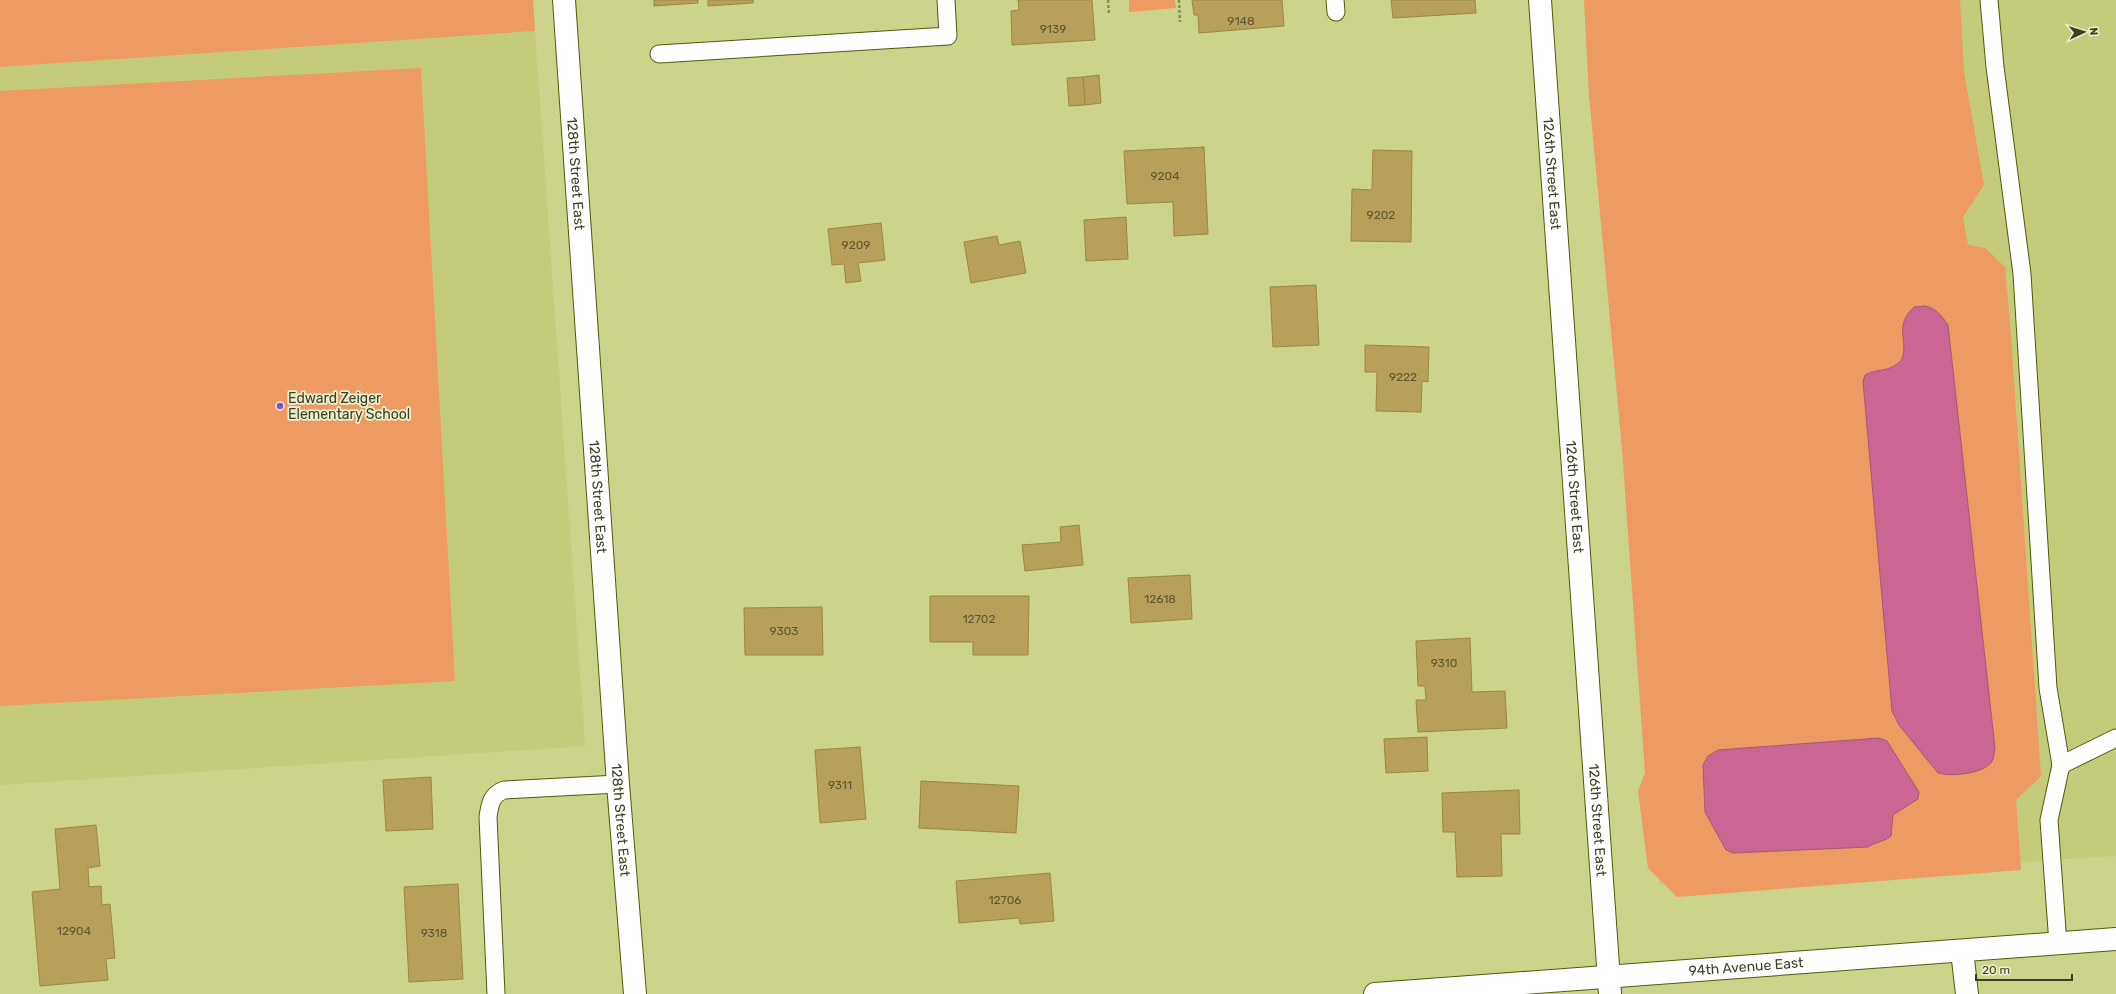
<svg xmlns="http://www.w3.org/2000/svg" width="2116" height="994" font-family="Rubik,sans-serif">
	<rect width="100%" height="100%" fill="#ccd38b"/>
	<g fill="#c4cb7b">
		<polygon points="1602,0 2116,0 2116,856 1659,885"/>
		<polygon points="535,31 585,746 0,785 0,67"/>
	</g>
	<g fill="#ee9a63" fill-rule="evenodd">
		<polygon points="0,0 533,0 535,31 0,67"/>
		<polygon points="1129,0 1175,0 1176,8 1129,12"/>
		<path d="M1584 0H1960L1964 72 1984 185 1963 217 1968 245 1985 248 2005 267 2011 336 2041 776 2016 800 2021 870 1677 897 1648 868 1638 791 1645 773 1622 449 1589 95ZM1903 325 1938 773 1899 725 1892 711 1871 372C1908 370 1904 355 1903 325ZM1879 738 1887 741 1918 799 1893 815 1891 836C1884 842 1875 842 1868 847L1733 853 1726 850 1718 750Z"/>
		<polygon points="421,68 455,681 0,706 0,91"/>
	</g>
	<g fill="#cb6694" stroke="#a05a72">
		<path d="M1925 306C1937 309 1941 315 1948 325L1995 748C1994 752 1994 759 1991 763 1981 774 1951 777 1938 773L1899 725 1892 711 1863 381 1865 375C1875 369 1887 372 1897 364 1909 356 1901 338 1903 326 1904 318 1909 312 1914 307Z"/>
		<path d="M1879 738 1887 741 1919 792 1918 799 1893 815 1891 836C1884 842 1875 842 1868 847L1733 853 1726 850 1705 812 1703 765 1708 756 1718 750Z"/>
	</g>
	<g fill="#b6a05a" stroke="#9c8740">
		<polygon points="654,0 698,0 698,3 654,6"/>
		<polygon points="708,0 753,0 753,3 708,6"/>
		<polygon points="1018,0 1092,0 1095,40 1012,45 1011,11 1019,10"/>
		<polygon points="1192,0 1282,0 1284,26 1199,33 1198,15 1194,15"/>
		<polygon points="1391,0 1475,0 1476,13 1393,18"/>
		<polygon points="1099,75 1101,103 1085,105 1083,77"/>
		<polygon points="1083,77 1085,105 1069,106 1067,78"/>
		<polygon points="1204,147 1208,234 1174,236 1173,202 1127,204 1124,151"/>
		<polygon points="1373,150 1412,151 1411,242 1351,241 1352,189 1372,190"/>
		<polygon points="1126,217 1128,259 1086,261 1084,220"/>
		<polygon points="881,223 885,260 858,263 861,281 846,283 844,264 832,265 828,229"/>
		<polygon points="997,236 999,245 1020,241 1026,273 971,283 964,242"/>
		<polygon points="1316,285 1319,345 1273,347 1270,287"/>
		<polygon points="1365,345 1429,347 1428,382 1422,381 1421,412 1376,411 1377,372 1365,372"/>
		<polygon points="1079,525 1083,565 1025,571 1022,545 1061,542 1060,527"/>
		<polygon points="1190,575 1192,619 1131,623 1128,578"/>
		<polygon points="930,596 1029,596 1028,655 973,655 973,642 930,642"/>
		<polygon points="822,607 823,655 745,655 744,608"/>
		<polygon points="1470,638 1472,692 1505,691 1507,728 1418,732 1416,700 1426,700 1425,686 1418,686 1416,641"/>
		<polygon points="1427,737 1428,771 1386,773 1384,739"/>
		<polygon points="860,747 866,819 820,823 815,750"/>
		<polygon points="431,777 433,829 386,831 383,780"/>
		<polygon points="921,781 1019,786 1016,833 919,828"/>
		<polygon points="1519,790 1520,834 1501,834 1502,876 1457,877 1455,832 1443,832 1442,793"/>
		<polygon points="96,825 100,866 88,868 89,887 101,886 102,905 110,904 115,958 106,959 108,980 40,986 32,892 60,889 55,829"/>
		<polygon points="1050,873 1054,921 1020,924 1019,918 959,923 956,881"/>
		<polygon points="458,884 463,979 409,982 404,887"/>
	</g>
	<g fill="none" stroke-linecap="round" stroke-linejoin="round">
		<g stroke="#54580a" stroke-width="19">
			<g id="service">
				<polyline points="1335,0 1336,12"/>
				<polyline points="1989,0 1995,67 2022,274 2048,688 2061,765"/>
				<polyline points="659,54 948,36 946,0"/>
				<polyline points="2058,944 2049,820 2061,765 2116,738"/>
				<path d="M496 994 488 817C490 804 491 795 504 790L618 784"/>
			</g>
		</g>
		<g stroke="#54580a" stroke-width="24">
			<g id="minor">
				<path id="s1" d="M1540 0 1610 994"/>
				<polyline points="1962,951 1967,994"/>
			</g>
		</g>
		<g stroke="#54580a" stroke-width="24">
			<g id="tertiary">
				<path id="s2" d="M564 0 618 784 635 994"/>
			</g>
		</g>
		<g stroke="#54580a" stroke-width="24">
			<g id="secondary">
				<path id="s3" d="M1375 994 2116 939"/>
			</g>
		</g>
		<g stroke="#878c59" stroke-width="2.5" stroke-dasharray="3 2" stroke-linecap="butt">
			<polyline points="1108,0 1109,14"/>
			<polyline points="1179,0 1180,22"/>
		</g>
		<use href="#service" stroke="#fff" stroke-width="17"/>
		<use href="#minor" stroke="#fff" stroke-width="22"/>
		<use href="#tertiary" stroke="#fff" stroke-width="22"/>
		<use href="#secondary" stroke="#fff" stroke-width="22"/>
	</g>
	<circle fill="#7754cd" stroke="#ecf1cd" stroke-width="1.5" cx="280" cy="406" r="4"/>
	<g text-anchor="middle" stroke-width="3.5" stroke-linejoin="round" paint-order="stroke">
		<g font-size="12" fill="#5b5730">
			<text x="1241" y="25">9148</text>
			<text x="1053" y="33">9139</text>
			<text x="1165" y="180">9204</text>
			<text x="1381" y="219">9202</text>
			<text x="856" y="249">9209</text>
			<text x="1403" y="381">9222</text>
			<text x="1160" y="603">12618</text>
			<text x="979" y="623">12702</text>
			<text x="784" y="635">9303</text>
			<text x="1444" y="667">9310</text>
			<text x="840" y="789">9311</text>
			<text x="1005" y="904">12706</text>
			<text x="74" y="935">12904</text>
			<text x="434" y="937">9318</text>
		</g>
		<g font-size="14" fill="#3d3f22" stroke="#ecf1cd">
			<text dy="5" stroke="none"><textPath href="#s2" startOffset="174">128th Street East</textPath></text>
			<text dy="5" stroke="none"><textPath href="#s1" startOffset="174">126th Street East</textPath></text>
			<text dy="5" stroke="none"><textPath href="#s2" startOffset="498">128th Street East</textPath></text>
			<text dy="5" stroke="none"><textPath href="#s1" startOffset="498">126th Street East</textPath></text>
			<text dy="5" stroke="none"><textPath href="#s2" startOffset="822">128th Street East</textPath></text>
			<text dy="5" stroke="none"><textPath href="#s1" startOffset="822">126th Street East</textPath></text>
			<text dy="5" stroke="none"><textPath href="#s3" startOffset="372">94th Avenue East</textPath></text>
		</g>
		<g font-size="14" fill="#3d3f22" stroke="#ecf1cd" text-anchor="start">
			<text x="288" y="403">Edward Zeiger<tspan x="288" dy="16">Elementary School</tspan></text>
		</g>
	</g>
	<g transform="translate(2084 32) rotate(86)" stroke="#ecf1cd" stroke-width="3" paint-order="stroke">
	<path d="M0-3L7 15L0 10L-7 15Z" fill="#3d3f22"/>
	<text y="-6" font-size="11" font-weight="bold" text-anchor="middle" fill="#3d3f22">N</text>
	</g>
	<path d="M1976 974v6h96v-6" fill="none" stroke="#3d3f22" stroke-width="2"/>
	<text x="1982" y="974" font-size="12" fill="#3d3f22" stroke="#ecf1cd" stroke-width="3" paint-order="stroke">20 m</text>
</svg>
